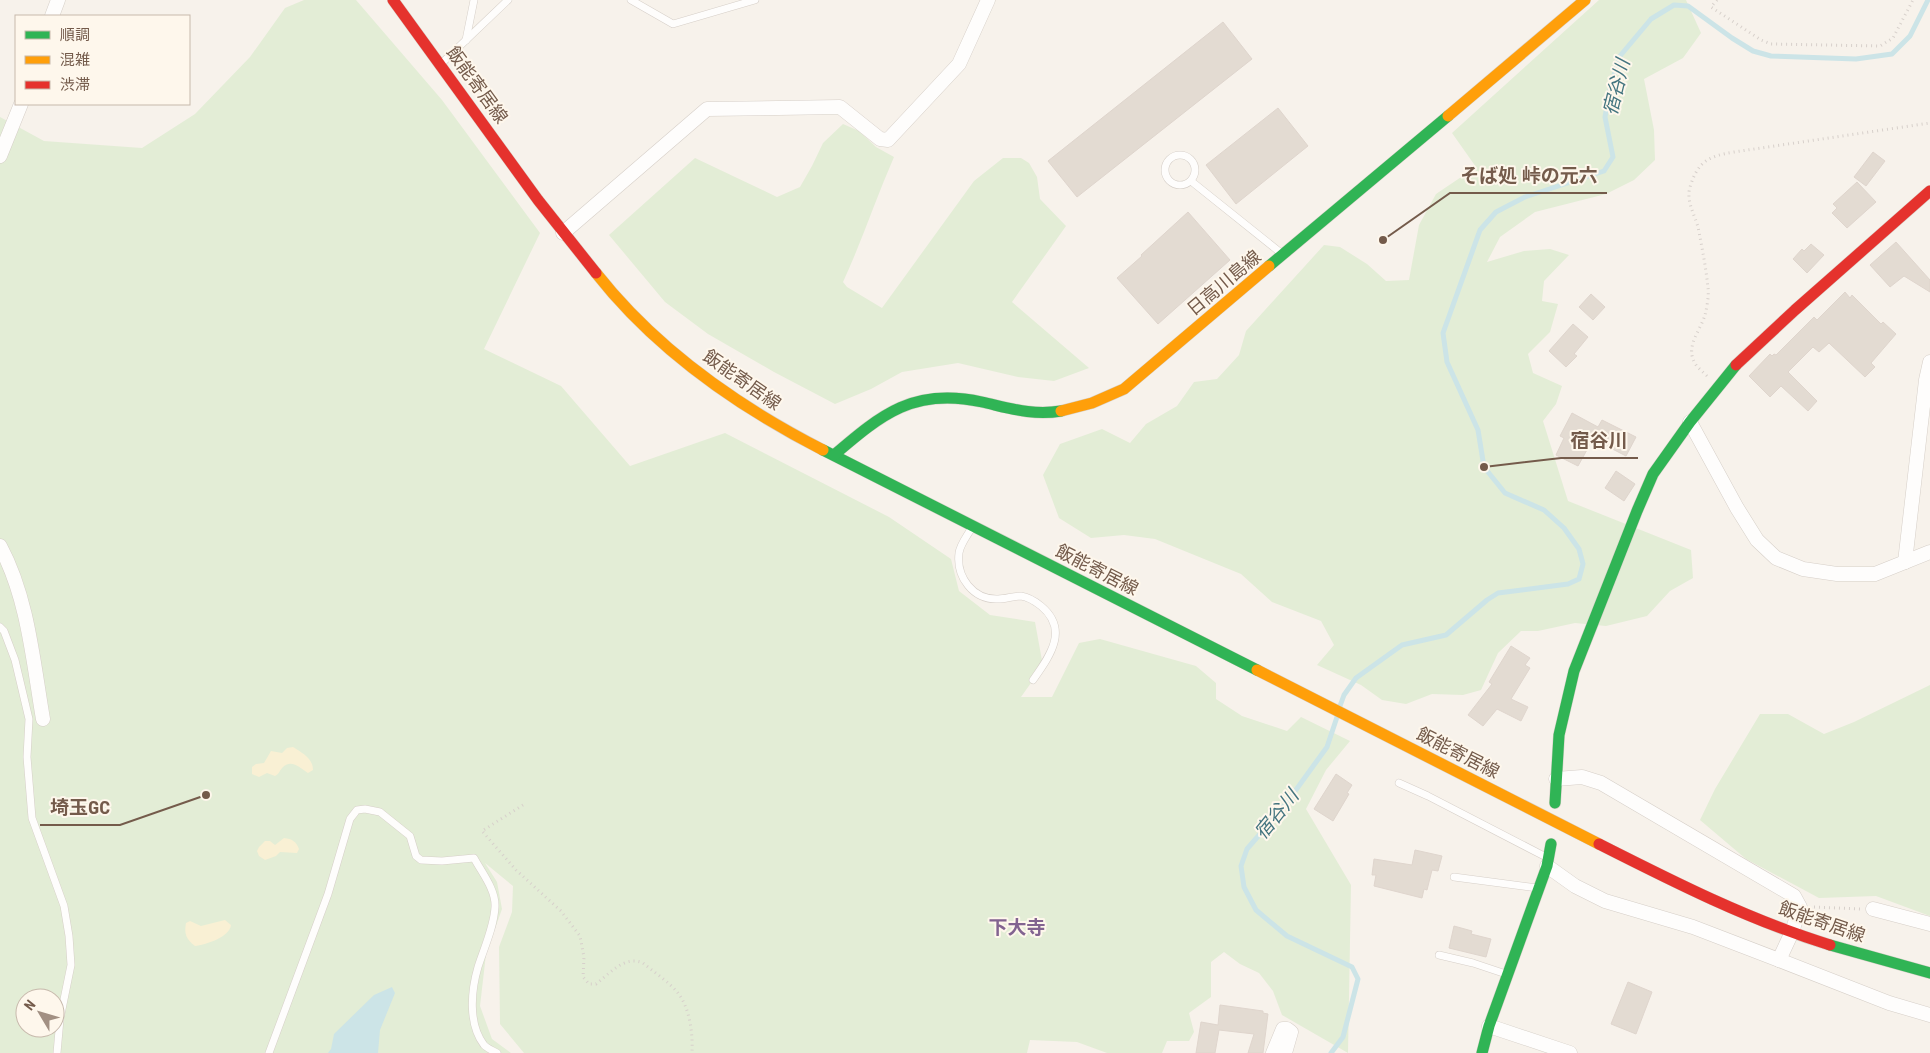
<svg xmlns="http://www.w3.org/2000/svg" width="1930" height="1053" font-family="'Roboto Condensed','Noto Sans JP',sans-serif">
	<rect width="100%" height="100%" fill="#f7f2eb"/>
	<g fill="#e3edd6" fill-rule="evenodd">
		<path d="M304 0H356L442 100 540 233 484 349 561 386 630 466 725 433 889 517 951 559 959 591 990 615 1035 622 1043 666 1021 697H1052L1079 643 1100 639 1196 666 1216 683V699L1242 716 1287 731 1301 717 1350 741 1326 770 1306 809 1351 885 1348 1053 1282 1015 1273 991 1259 973 1240 964 1224 952 1211 962V997L1189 1013 1194 1032 1189 1041H1167L1162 1053H1107L1077 1042 1030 1040 1027 1053H524L500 1024 499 947 512 912 513 886 485 863 497 882 502 909 486 954 480 1006 492 1039 511 1053H0V117L44 141 142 148 195 114 250 57 285 8ZM25 998H55V1028H25Z"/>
		<polygon points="1599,0 1686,0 1701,33 1683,58 1644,79 1654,130 1655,160 1634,180 1606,194 1535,212 1500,237 1487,262 1524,251 1550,249 1569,255 1544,281 1542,301 1558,304 1550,332 1528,354 1533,373 1562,386 1556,404 1543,421 1568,501 1691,550 1693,578 1670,591 1647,616 1606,626 1575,623 1538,631 1521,631 1498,653 1481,690 1463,695 1432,694 1406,704 1382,700 1361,685 1317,665 1334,645 1321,621 1272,602 1241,574 1155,539 1124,535 1091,538 1059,518 1043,475 1060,444 1102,429 1130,443 1146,424 1177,406 1194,382 1217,379 1239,355 1246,331 1324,245 1340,247 1367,264 1386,281 1409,280 1419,225 1436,194 1476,167 1452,133"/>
		<path d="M843 124 859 131 876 147 894 157C876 198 862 241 843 282L847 287 882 308 974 181 1003 158H1021L1029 163 1037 177 1040 199 1066 226 1012 302 1089 368 1054 381 1018 377 958 363 902 372 871 389 835 404 774 372 708 334 665 302 609 235 695 158 777 197 800 187 812 166 823 143Z"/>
		<polygon points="1930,685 1930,916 1876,896 1819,898 1746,859 1700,820 1715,789 1760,714 1788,714 1824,734 1854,722"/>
	</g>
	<g fill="#f9f0d4">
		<path d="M293 747C302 753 313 758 313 770L308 773C300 768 292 759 283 767 279 771 280 773 275 776L267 773 259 777 252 774V767L256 764 264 763 271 751 282 753 287 748Z"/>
		<path d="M284 838C292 839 296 841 299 849L297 853 280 852 276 856 265 860 259 856 257 851 259 847 265 841H270L275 845Z"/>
		<path d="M225 920 231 925C230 937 205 945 195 946 186 939 184 934 186 923L190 921 201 926Z"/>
	</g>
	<polygon fill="#cce4e7" points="392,987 395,993 380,1030 378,1053 328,1053 331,1049 334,1034 374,995"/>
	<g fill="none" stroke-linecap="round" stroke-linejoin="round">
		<g stroke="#cce4e7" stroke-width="5">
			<polyline points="1340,706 1344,695 1356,678 1402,645 1446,635 1487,600 1498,593 1568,584 1579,579 1583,564 1579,549 1564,528 1544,510 1505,493 1484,467 1478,430 1447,362 1443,333 1480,230 1496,212 1525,197 1604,171 1613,157 1605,117 1610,88 1620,56 1651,19 1674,5 1688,6 1732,38 1753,51 1771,56 1856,59 1892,54 1910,36 1928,0"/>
			<polyline points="1331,1053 1343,1037 1358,979 1352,967 1287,936 1256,910 1244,887 1241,866 1247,849 1285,805 1327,747 1337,717"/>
		</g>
	</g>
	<g fill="#e3dbd2" stroke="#dfd5cd">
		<polygon points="1223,22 1252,59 1077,197 1048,161"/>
		<polygon points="1278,108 1308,146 1236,204 1206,165"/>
		<polygon points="1873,152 1885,161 1866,186 1854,177"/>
		<polygon points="1857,182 1876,202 1847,228 1832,213 1837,208 1833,204"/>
		<polygon points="1188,212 1230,260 1158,324 1117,278 1142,256 1141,255"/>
		<polygon points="1896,242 1930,280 1930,292 1904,276 1890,287 1870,265"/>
		<polygon points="1811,244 1824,255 1807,273 1793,259 1802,249 1804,251"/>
		<polygon points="1845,292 1850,298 1852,295 1881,324 1883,322 1896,334 1871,363 1875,367 1865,377 1829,343 1819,352 1813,347 1788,372 1817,401 1808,411 1781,386 1770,397 1749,376 1770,354 1772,356 1774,354 1776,355 1814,317 1817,320"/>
		<polygon points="1591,294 1605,307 1593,320 1579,307"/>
		<polygon points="1573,324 1588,337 1574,354 1577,356 1566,367 1549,351"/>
		<polygon points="1572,413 1598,427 1602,420 1636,437 1626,456 1593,439 1578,466 1556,455 1564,438 1560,436"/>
		<polygon points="1616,471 1635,484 1624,501 1605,488"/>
		<polygon points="1511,646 1530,658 1525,665 1530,668 1511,699 1528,707 1521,721 1497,709 1483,726 1468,715 1492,684 1489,682"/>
		<polygon points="1336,774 1352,785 1347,793 1349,794 1333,821 1314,809"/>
		<polygon points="1415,850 1442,856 1438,871 1432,870 1427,890 1424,889 1422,898 1374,886 1376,875 1372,875 1374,859 1412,865"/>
		<polygon points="1454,926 1472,931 1471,934 1491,939 1486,957 1449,948"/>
		<polygon points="1628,982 1652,992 1636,1034 1611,1024"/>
		<polygon points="1220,1005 1263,1011 1263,1013 1268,1014 1263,1053 1248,1053 1254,1034 1219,1030 1215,1053 1196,1053 1201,1022 1218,1025"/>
	</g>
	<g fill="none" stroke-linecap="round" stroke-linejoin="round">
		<g stroke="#d6cfc8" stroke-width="8">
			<g id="lane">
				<polyline points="631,0 673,24 755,0"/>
				<polyline points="466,40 474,0"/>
				<polyline points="443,62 508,0"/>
				<circle cx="1180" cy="170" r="15"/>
				<polyline points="1191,181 1281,253"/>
				<path d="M971 529C967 536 960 545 959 553 956 577 973 600 998 599 1006 599 1013 596 1021 596 1028 597 1036 602 1041 606 1070 630 1049 657 1033 680"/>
				<polyline points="0,627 4,631 15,660 29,719 27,757 32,818 64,906 69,936 71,965 60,1019 57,1053"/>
				<polyline points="1399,783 1428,796 1546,857"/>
				<polyline points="1454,877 1538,888"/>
				<polyline points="1439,955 1473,963 1506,974"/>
				<path d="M269 1053 328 894 350 819 357 810 365 809 380 812 410 836 416 856 421 860 442 861 474 858C482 873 496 890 495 907 494 927 484 948 478 967 471 991 468 1024 484 1045 487 1048 493 1051 497 1053"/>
			</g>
		</g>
		<g stroke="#d6cfc8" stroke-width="15">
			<g id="street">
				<polyline points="52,16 58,0"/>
				<polyline points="0,156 21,104"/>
				<polyline points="563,233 707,109 840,107 880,139 888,140 959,64 988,0"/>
				<polyline points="1690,422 1737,508 1757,540 1776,558 1803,569 1837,574 1875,574 1930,552"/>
				<path d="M0 546C28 598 33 661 43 719"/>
				<polyline points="1905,562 1926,380 1930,362"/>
				<polyline points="1547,866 1575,886 1605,901 1693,927 1779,960 1792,932 1800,907 1794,896 1601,783 1582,777 1556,779"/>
				<polyline points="1873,909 1930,924"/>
				<polyline points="1779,960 1889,1003 1930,1015"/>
				<polyline points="1489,1026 1570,1053"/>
				<polyline points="1273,1053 1283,1029 1287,1029 1291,1032 1285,1053"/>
			</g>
		</g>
		<g stroke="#d6cfc7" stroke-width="12">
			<g id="fast">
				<polyline points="1269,266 1448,116"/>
				<polyline points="823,450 1257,670"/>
				<path d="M834 455C882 414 914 387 982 402 1009 408 1033 416 1061 411"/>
				<polyline points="1555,803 1559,735 1574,671 1637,511 1653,474 1690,422 1736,365"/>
				<polyline points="1830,945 1930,973"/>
				<polyline points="1482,1053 1489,1026 1547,866 1551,844"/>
			</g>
		</g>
		<g stroke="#d6cfc7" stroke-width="12">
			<g id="slow">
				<polyline points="1448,116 1585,0"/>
				<path d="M596 273C655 348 739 407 823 450"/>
				<polyline points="1061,411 1092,403 1124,389 1269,266"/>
				<polyline points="1257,670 1599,844"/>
			</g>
		</g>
		<g stroke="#d6cfc7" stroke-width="12">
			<g id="jam">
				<polyline points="393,0 538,200 596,273"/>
				<polyline points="1736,365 1795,310 1930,191"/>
				<path d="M1599 844C1674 882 1749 920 1830 945"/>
			</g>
		</g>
		<g stroke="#d7d0cb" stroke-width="3" stroke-dasharray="1 4" stroke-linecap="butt">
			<polyline points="1717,0 1711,7 1761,40 1771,44 1880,46 1893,38 1913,0"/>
			<path d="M1707 376C1703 372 1699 369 1696 365 1684 347 1700 332 1705 315 1707 307 1709 296 1708 288 1706 268 1702 247 1698 227 1694 213 1686 201 1690 187 1698 161 1709 156 1734 152L1930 123"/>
			<path d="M523 805 482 831 516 870 561 911 580 936 584 957 583 977 589 984H596C610 973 625 955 643 963 654 972 669 982 678 993 690 1008 693 1035 692 1053"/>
			<polyline points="1814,907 1860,909"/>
		</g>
		<use href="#lane" stroke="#fefdfc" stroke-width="7"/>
		<use href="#street" stroke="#fefdfc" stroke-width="14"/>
		<use href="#fast" stroke="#30b455" stroke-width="11"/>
		<use href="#slow" stroke="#ff9f0a" stroke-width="11"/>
		<use href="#jam" stroke="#e5322d" stroke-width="11"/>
	</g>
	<g text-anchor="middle" stroke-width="4" stroke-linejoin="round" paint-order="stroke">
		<g font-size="18" fill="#745b4b" stroke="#fef7ec">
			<text transform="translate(477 85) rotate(54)" y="6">飯能寄居線</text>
			<text transform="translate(1224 283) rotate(-40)" y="6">日高川島線</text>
			<text transform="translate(742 380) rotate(35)" y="6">飯能寄居線</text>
			<text transform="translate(1097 570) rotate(27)" y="6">飯能寄居線</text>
			<text transform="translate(1458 753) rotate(27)" y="6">飯能寄居線</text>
			<text transform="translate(1822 922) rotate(19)" y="6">飯能寄居線</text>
		</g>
		<g font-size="19" font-style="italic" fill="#43747f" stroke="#fef7ec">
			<text transform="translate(1616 87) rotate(-76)" y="7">宿谷川</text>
			<text transform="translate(1276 814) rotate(-51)" y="7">宿谷川</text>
		</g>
		<g font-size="19" font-weight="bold" fill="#826390" stroke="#fef7ec">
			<text x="1017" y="934">下大寺</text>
		</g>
	</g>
	<path fill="none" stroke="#745b4b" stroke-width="2" d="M1383 240L1450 193H1607M1484 467L1561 458H1638M206 795L120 825H40"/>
	<g fill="#745b4b" stroke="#fef7ec" stroke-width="2">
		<circle cx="1383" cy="240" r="5"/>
		<circle cx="1484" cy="467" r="5"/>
		<circle cx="206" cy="795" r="5"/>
	</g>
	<g font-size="19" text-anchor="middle" font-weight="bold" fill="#745b4b" stroke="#fef7ec" stroke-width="4" stroke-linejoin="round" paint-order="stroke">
		<text x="1529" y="182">そば処 峠の元六</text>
		<text x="1599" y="447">宿谷川</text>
		<text x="80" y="814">埼玉GC</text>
	</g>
	<rect x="15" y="15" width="175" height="90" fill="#fef7ec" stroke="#c7b9ac"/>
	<rect x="25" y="31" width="25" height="8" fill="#30b455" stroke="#c7b9ac"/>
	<text x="60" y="40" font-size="15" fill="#745b4b">順調</text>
	<rect x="25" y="56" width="25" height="8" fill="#ff9f0a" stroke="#c7b9ac"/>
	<text x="60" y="65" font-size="15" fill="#745b4b">混雑</text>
	<rect x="25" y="81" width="25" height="8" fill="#e5322d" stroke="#c7b9ac"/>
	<text x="60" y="90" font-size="15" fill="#745b4b">渋滞</text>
	<g transform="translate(40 1013) rotate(308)"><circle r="24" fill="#fef7ec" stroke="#c7b9ac"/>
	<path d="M0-4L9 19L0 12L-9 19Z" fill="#a29083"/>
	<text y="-8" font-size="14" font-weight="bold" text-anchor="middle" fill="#745b4b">N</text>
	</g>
</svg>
